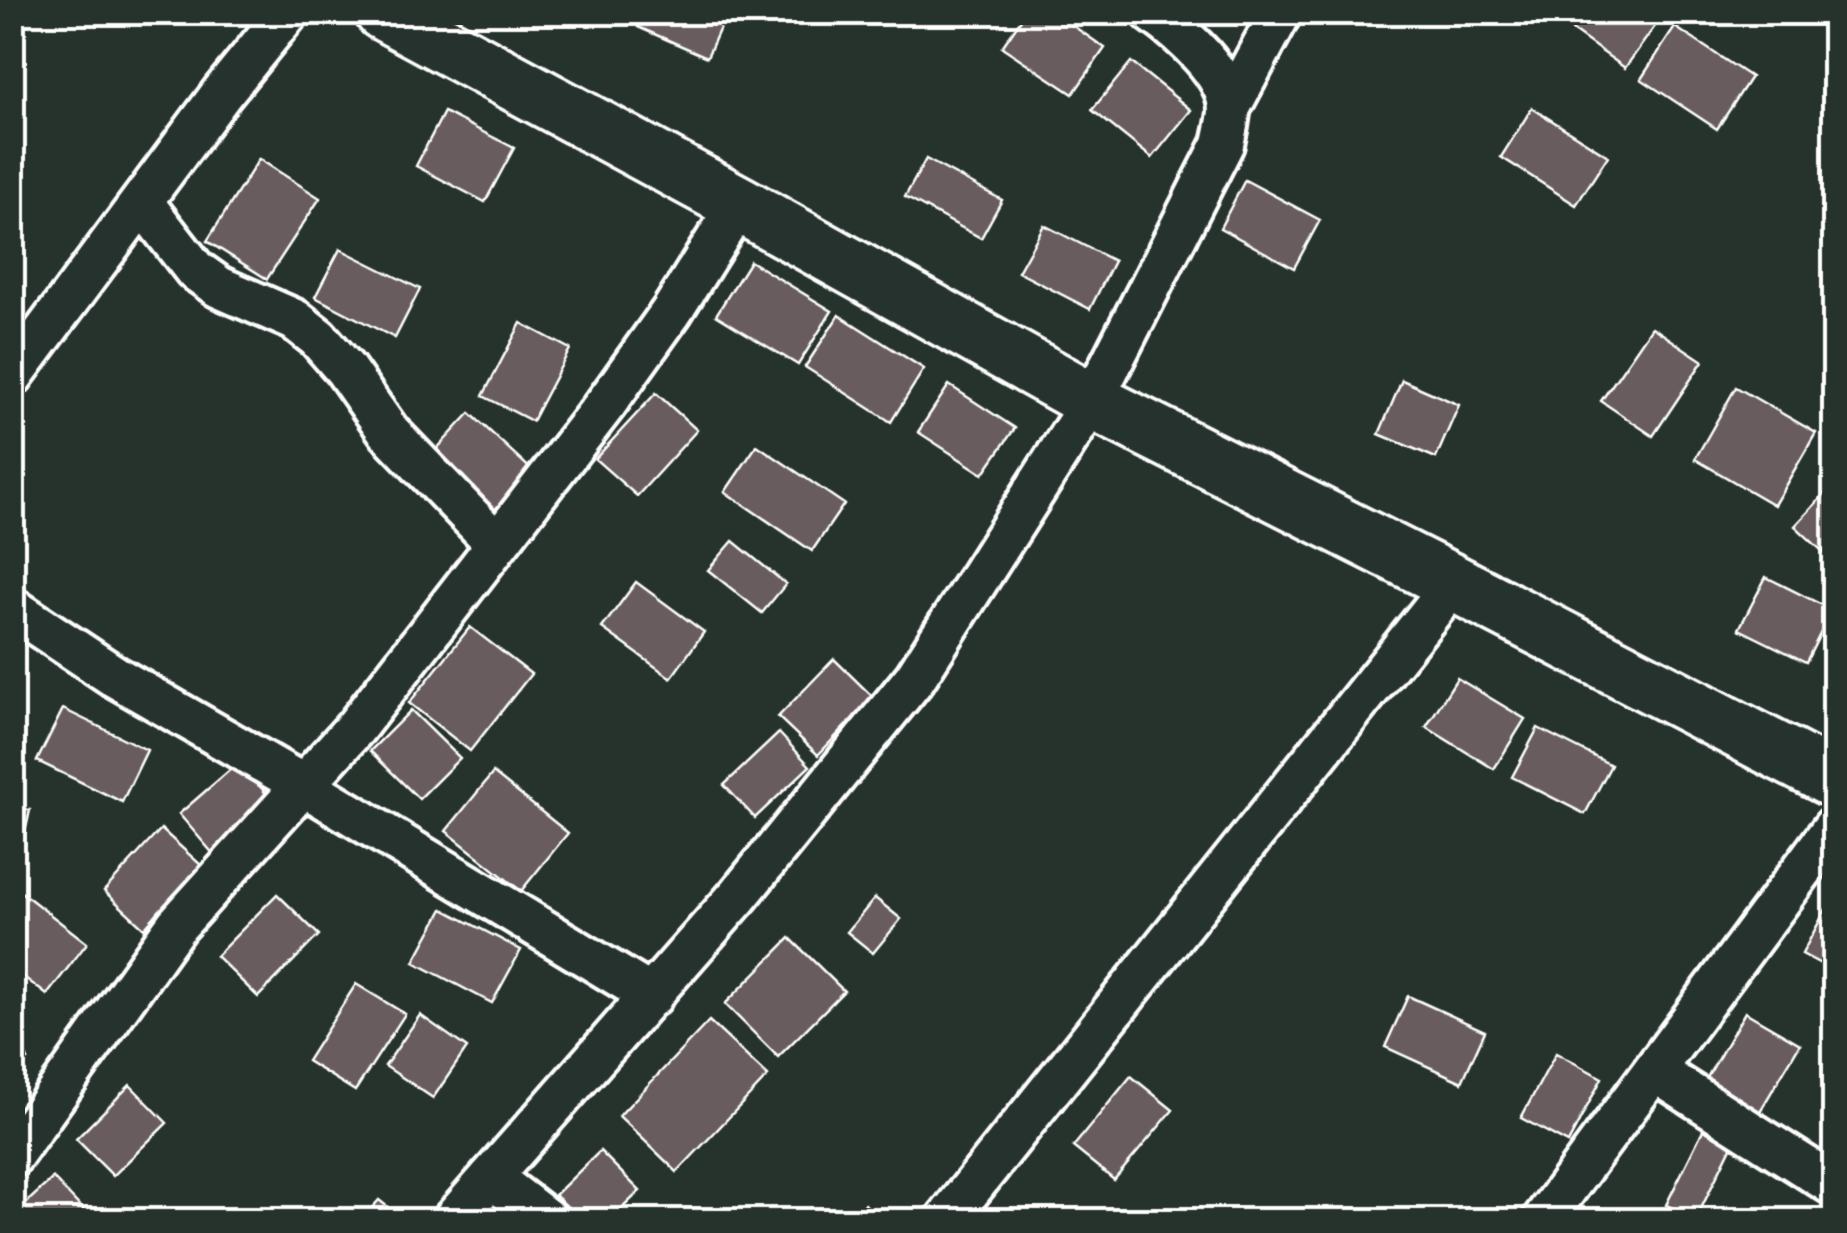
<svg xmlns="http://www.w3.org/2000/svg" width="1847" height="1233" font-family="Caveat,sans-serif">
	<rect width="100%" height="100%" fill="#26332d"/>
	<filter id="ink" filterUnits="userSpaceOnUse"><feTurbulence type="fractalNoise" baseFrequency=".01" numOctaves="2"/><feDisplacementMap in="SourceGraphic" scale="20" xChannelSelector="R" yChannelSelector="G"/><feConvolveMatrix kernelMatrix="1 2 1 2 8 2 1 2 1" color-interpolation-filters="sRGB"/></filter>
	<g filter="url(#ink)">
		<g fill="#675c5e" stroke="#fff" stroke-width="2.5">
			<polygon points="645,12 727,12 707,57 638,27"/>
			<polygon points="1026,12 1053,12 1105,48 1073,94 1002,47"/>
			<polygon points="1559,12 1645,12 1658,22 1625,68 1555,18"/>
			<polygon points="1675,27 1751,77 1717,129 1641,79"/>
			<polygon points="1131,62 1191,110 1152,158 1092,110"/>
			<polygon points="1532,108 1608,156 1576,205 1501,157"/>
			<polygon points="444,112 514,148 485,202 416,166"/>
			<polygon points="259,159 320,198 267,279 207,241"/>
			<polygon points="926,159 1002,200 981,238 905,197"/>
			<polygon points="1245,180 1320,220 1294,268 1220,228"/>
			<polygon points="1044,225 1114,261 1090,309 1018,272"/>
			<polygon points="340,249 420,289 395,338 315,297"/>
			<polygon points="750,261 832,311 798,365 716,315"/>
			<polygon points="839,315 924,369 891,422 805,367"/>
			<polygon points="521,323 570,349 532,421 483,396"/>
			<polygon points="1652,327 1703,361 1653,436 1601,401"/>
			<polygon points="1402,380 1459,405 1436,458 1379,434"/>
			<polygon points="949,385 1015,428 983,474 918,432"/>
			<polygon points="1736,387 1816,433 1774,505 1695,459"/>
			<polygon points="656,393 697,430 637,496 595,459"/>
			<polygon points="470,413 535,473 498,513 433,453"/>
			<polygon points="757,445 844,504 812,551 725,492"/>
			<polygon points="1834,484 1834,562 1795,526"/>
			<polygon points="733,541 786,584 762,613 708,570"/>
			<polygon points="1766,577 1832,610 1806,662 1739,629"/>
			<polygon points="636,582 704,632 671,678 602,628"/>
			<polygon points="470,627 531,674 470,751 409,703"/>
			<polygon points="834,659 873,697 818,755 778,717"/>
			<polygon points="1457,678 1525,719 1494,769 1426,727"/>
			<polygon points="63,709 147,750 122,802 37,761"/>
			<polygon points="411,710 460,758 419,799 370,751"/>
			<polygon points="1538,728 1611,765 1585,814 1512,777"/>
			<polygon points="779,733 810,766 755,818 724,785"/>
			<polygon points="239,762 275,804 215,856 179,814"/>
			<polygon points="493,773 568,833 521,891 446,831"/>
			<polygon points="12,807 30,810 18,865 12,863"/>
			<polygon points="161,829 201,865 144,928 104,891"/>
			<polygon points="21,892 87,943 47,995 12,968 12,902"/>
			<polygon points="277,894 319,935 258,997 216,956"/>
			<polygon points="1834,894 1834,971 1802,954"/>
			<polygon points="875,898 901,919 873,953 847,932"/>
			<polygon points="443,909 521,950 492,1003 414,962"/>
			<polygon points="790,938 844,991 778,1057 725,1004"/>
			<polygon points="356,984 405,1014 355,1091 307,1061"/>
			<polygon points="1408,996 1485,1031 1462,1082 1385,1047"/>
			<polygon points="1745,1012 1800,1044 1759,1113 1705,1081"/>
			<polygon points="420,1015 467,1048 433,1098 385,1066"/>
			<polygon points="709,1021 768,1076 677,1172 619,1116"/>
			<polygon points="17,1033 28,1060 12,1066 12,1034"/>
			<polygon points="1556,1053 1602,1078 1568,1143 1521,1118"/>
			<polygon points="1131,1076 1173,1110 1114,1180 1073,1147"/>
			<polygon points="130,1085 167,1123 113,1176 76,1139"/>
			<polygon points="1703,1130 1732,1145 1696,1219 1666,1205"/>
			<polygon points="600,1151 640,1191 610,1220 581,1220 555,1195"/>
			<polygon points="53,1178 88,1215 82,1220 12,1220 12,1216"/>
			<polygon points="379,1200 404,1220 361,1220"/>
			<polygon points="865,1204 880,1220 847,1220"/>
		</g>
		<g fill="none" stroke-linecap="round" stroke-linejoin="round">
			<g stroke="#fff" stroke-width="48">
				<g id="minor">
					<polyline points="1229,109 1281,12"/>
					<polyline points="142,202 195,270 219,287 295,320 318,338 345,369 389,432 496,543"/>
					<polyline points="12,376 222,93 288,12"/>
					<polyline points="12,608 114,676 305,786 652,996"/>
					<polyline points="1656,1072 1834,1185"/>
					<polyline points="12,1156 176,926 356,727 607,402 672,311 739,204"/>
					<polyline points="491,1177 547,1220"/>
					<path d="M453 1220 738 896 915 678 1092 401 1223 144C1225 134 1228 123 1229 112 1230 74 1181 33 1152 12"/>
					<polyline points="946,1220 1454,583"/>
					<polyline points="1543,1220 1834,827"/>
				</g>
			</g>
			<g stroke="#fff" stroke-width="62">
				<polyline id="secondary" points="383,12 739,204 1092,401 1454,583 1834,780"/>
			</g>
			<use href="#minor" stroke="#26332d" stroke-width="40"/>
			<use href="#secondary" stroke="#26332d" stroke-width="55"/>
		</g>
	</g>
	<rect width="1847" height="1233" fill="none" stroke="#26332d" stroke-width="50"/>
	<rect x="25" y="25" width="1797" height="1183" fill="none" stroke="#fff" stroke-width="4" filter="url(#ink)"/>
</svg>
